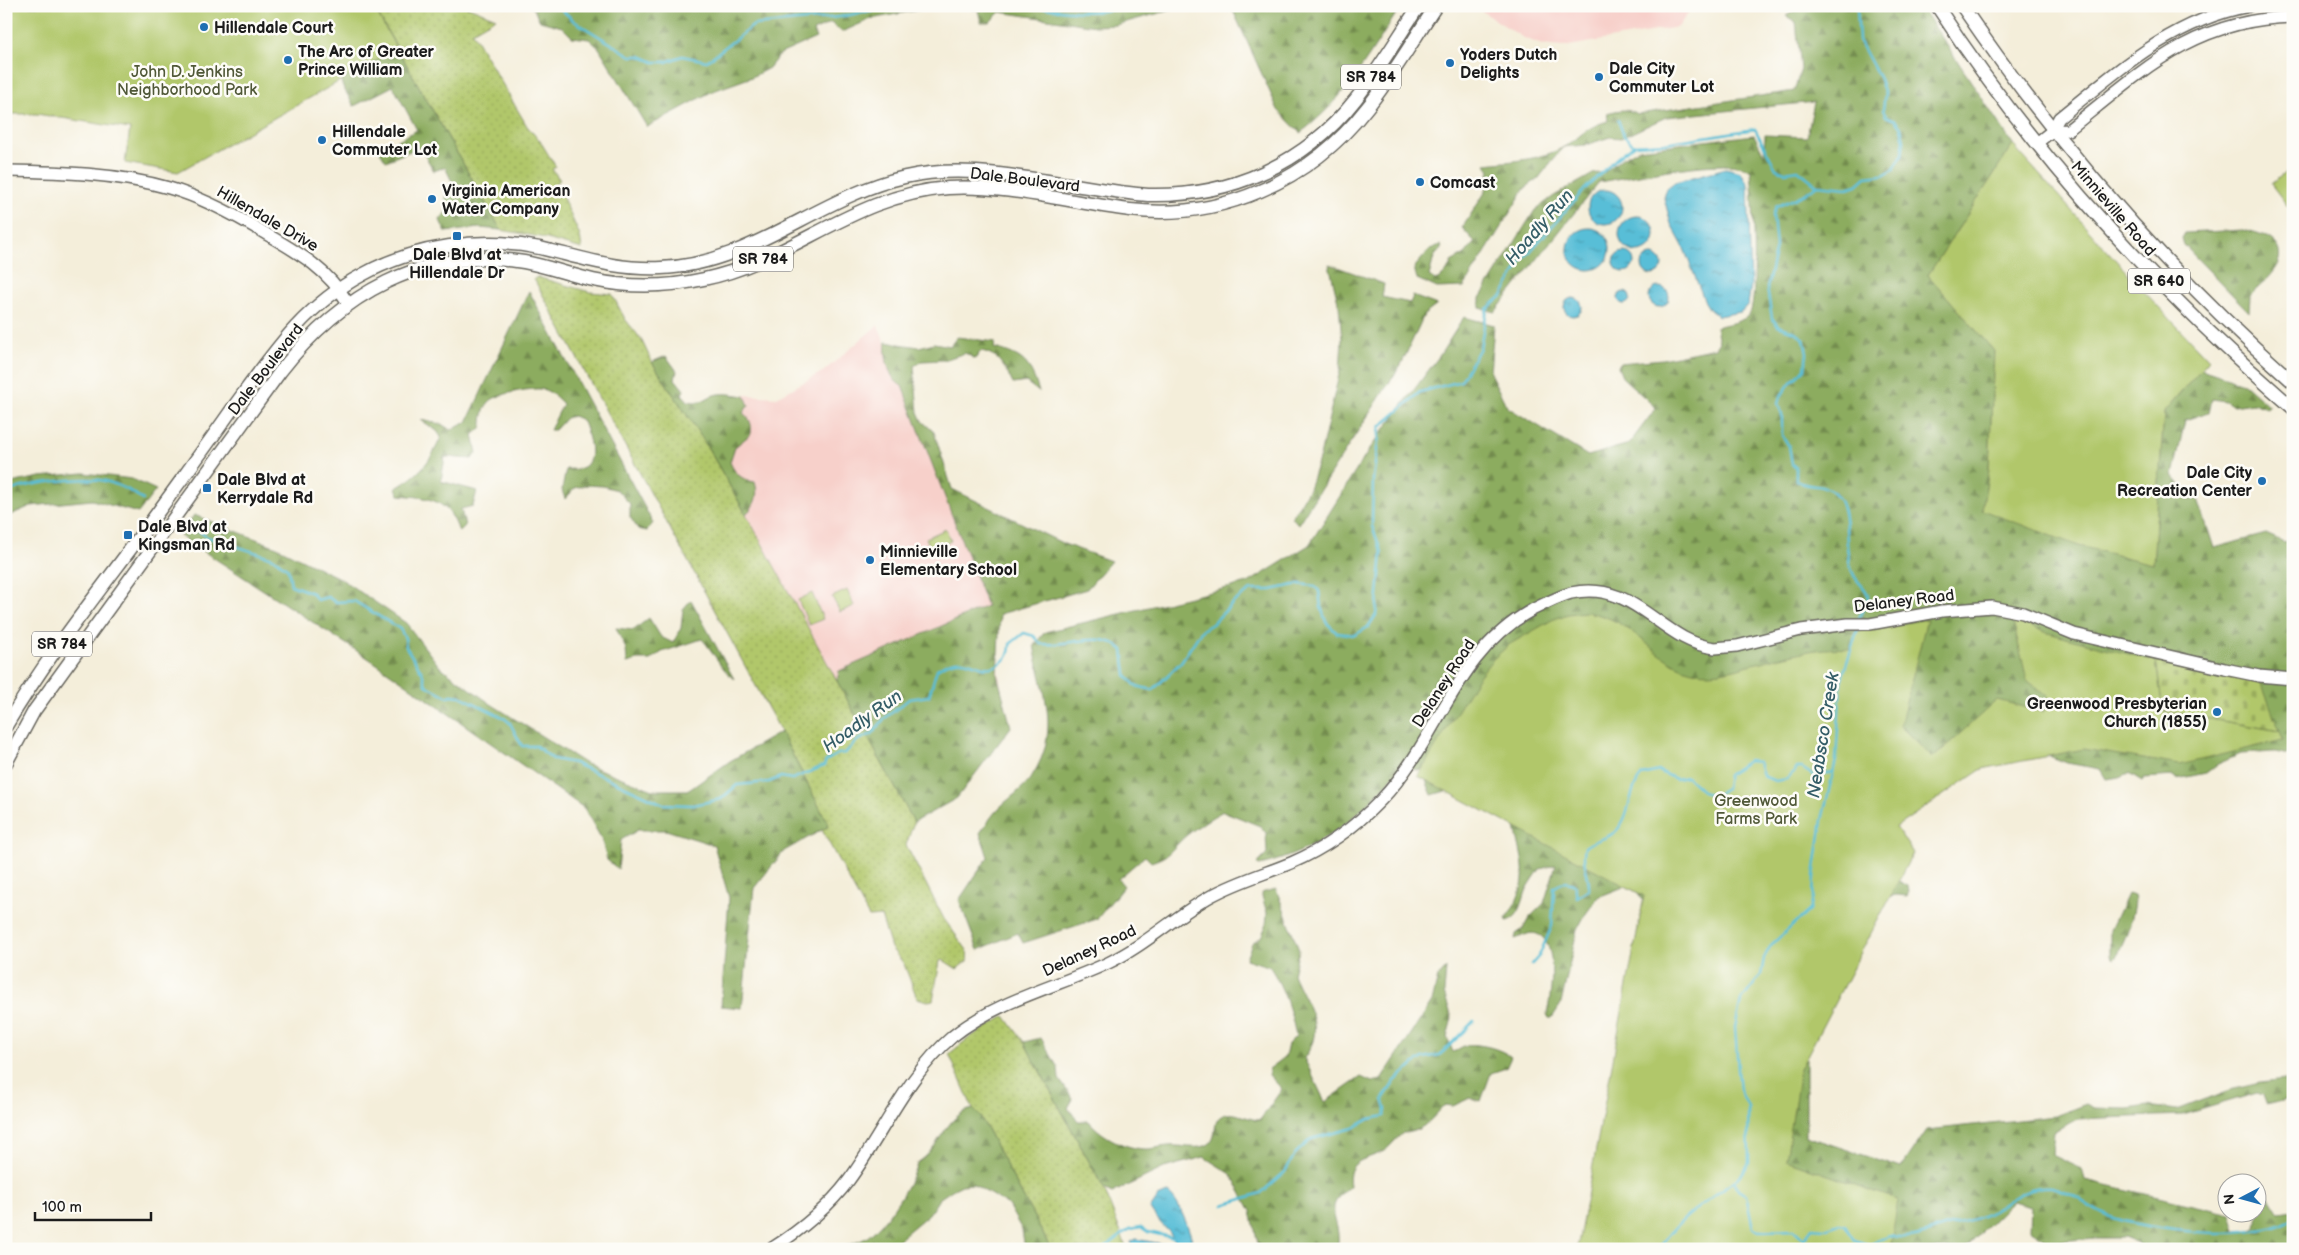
<svg xmlns="http://www.w3.org/2000/svg" width="2299" height="1255" font-family="'Balsamiq Sans',sans-serif">
	<defs>
		<pattern id="grass-dots" width="8" height="8" patternUnits="userSpaceOnUse" patternTransform="scale(1.25)"><rect width="8" height="8" fill="#b1c76b"/><path d="M2 2h.1M6 6h.1" fill="none" stroke="#98aa5c" stroke-width="1.8" stroke-linecap="round"/></pattern>
		<pattern id="forest-firs" width="22" height="20" patternUnits="userSpaceOnUse" patternTransform="scale(1.25)"><rect width="22" height="20" fill="#8cac5f"/><path d="M5 1l3.5 6h-7zM16 11l3.5 6h-7z" fill="#728b4e"/></pattern>
		<pattern id="cemetery-stones" width="16" height="16" patternUnits="userSpaceOnUse" patternTransform="scale(1.25)"><rect width="16" height="16" fill="#b1c76b"/><path d="M2 7V4a2 2 0 0 1 4 0v3zM10 15v-3a2 2 0 0 1 4 0v3z" fill="#98aa5c"/></pattern>
		<pattern id="water-ripples" width="26" height="14" patternUnits="userSpaceOnUse" patternTransform="scale(1.25)"><rect width="26" height="14" fill="#59bed7"/><path d="M2 4q2-2 4 0t4 0M15 11q2-2 4 0t4 0" fill="none" stroke="#499aae"/></pattern>
	</defs>
	<rect width="100%" height="100%" fill="#fdfcf7"/>
	<filter id="ink" filterUnits="userSpaceOnUse"><feTurbulence type="fractalNoise" baseFrequency=".02" numOctaves="2"/><feDisplacementMap in="SourceGraphic" scale="10" xChannelSelector="R" yChannelSelector="G"/><feConvolveMatrix kernelMatrix="1 2 1 2 8 2 1 2 1" color-interpolation-filters="sRGB"/></filter>
	<filter id="wash" filterUnits="userSpaceOnUse"><feTurbulence type="fractalNoise" baseFrequency=".0096" numOctaves="4" result="noise"/><feDisplacementMap in="SourceGraphic" scale="20" xChannelSelector="R" yChannelSelector="G"/><feGaussianBlur stdDeviation="1.12" result="paint"/><feColorMatrix in="noise" values="0 0 0 0 0 0 0 0 0 0 0 0 0 0 0 0 0 1.4 0 .05"/><feComposite in="paint" operator="in"/></filter>
	<g filter="url(#wash)">
		<rect width="100%" height="100%" fill="#f4eeda"/>
		<g fill="#f7d0ca">
			<polygon points="1474,6 1693,6 1678,27 1563,47 1542,45 1522,37"/>
			<polygon points="878,325 987,606 1008,728 910,816 704,441 728,394 777,397 824,371"/>
		</g>
		<g fill="url(#grass-dots)" stroke="#667244">
			<polygon points="373,6 466,6 496,18 472,32 527,126 540,141 556,167 552,169 560,180 556,182 580,236 582,249 540,237 501,230"/>
			<polygon points="537,277 590,292 612,294 625,319 641,339 652,362 704,441 746,514 914,822 906,845 944,919 967,950 968,960 957,969 943,960 940,961 933,1000 928,1001 917,998 904,964 891,948 881,916 869,917 822,830 829,826 781,732 534,279"/>
			<polygon points="1005,1016 1024,1042 1104,1189 1127,1249 1051,1249 980,1116 973,1109 949,1054 970,1037"/>
		</g>
		<g fill="url(#forest-firs)" stroke="#54643e">
			<polygon points="373,6 501,230 480,228 445,232 440,220 446,212 446,195 456,190 445,167 434,171 420,147 386,161 379,150 417,130 393,86 354,106 342,85 339,66"/>
			<polygon points="532,6 939,6 871,19 842,32 831,23 813,31 816,38 780,54 769,68 752,77 713,91 647,127 599,48 589,39 572,37 562,27 540,21"/>
			<polygon points="958,6 1170,6 1171,10 1115,25 1095,26 1000,12 990,22 981,22 978,10"/>
			<path d="M1231 6H1401C1372 51 1345 100 1300 133L1278 110Z"/>
			<path d="M1803 6H1921L2013 145 1928 275 1994 351 1989 470 1983 510 2153 564 2164 412 2201 369 2243 383 2269 406 2267 408 2253 403 2233 406 2226 401 2212 399 2209 412 2185 420 2173 475 2190 500 2198 499 2214 548 2266 534 2284 542 2293 539V756L2275 752 2241 754 2218 764 2206 773 2177 779 2173 776 2144 778 2142 781 2129 773 2120 777 2106 779 2100 769 2067 763 2036 751 1985 768 1891 811 1897 880 1908 886 1909 892 1907 896 1897 895 1882 897 1806 1039V1136L1901 1168 1927 1130 2055 1116 2086 1104 2094 1108 2128 1109 2148 1106 2177 1110 2230 1090 2260 1083 2293 1079V1098L2266 1105 2263 1095 2257 1093 2183 1115 2077 1119 2054 1132 2052 1155 2082 1169 2085 1180 2231 1214 2236 1231 2248 1232 2257 1228 2259 1214 2269 1196 2279 1212 2293 1210V1247L2247 1249 2232 1246 2230 1249H2151L2124 1238H2094L2050 1242 2030 1229 2031 1207 2012 1202 1965 1249H1578L1644 902 1638 893 1626 886 1598 897 1585 915 1577 930 1561 1004 1552 1018H1549L1547 1014C1551 996 1559 941 1537 934 1529 931 1522 937 1515 939L1516 934 1523 929 1529 918 1544 903 1556 865 1540 869C1536 875 1531 882 1527 889 1522 901 1521 917 1507 921L1506 918C1531 882 1524 867 1515 827L1449 790 1432 795 1422 771 1401 767C1362 814 1321 851 1260 865L1257 864 1267 854 1266 833 1260 826 1223 811C1210 818 1198 826 1187 835 1171 848 1173 855 1151 862L1145 856 1118 879 1124 886 1097 919 1023 943 1018 933 978 950 959 900 988 857 980 833C985 826 990 818 996 811 1007 799 1023 790 1032 776 1062 729 1042 694 1034 645L1045 632 1248 583 1309 545 1371 447 1440 355 1464 317 1494 325 1490 373 1507 407 1588 456 1629 444 1656 408 1622 377 1618 367 1620 363 1663 359 1715 348 1719 342 1716 327C1725 324 1746 322 1750 313 1758 298 1753 192 1751 171 1732 154 1628 178 1599 182L1495 312 1480 308V298L1535 210 1554 196 1593 174 1605 172 1622 158 1639 149 1754 135 1764 155 1765 135 1807 137 1814 102 1666 117 1621 138 1610 137 1586 145 1563 147 1538 179 1525 188 1464 287 1437 288 1417 279 1414 268 1430 249 1440 245 1442 247 1434 257 1429 276 1435 280C1444 277 1448 271 1451 262L1465 254 1475 242 1462 228 1486 191 1490 170 1486 164C1511 161 1540 160 1562 148 1582 137 1583 128 1608 121L1607 113C1619 110 1626 108 1638 114L1794 91 1801 69 1796 22 1786 16Z"/>
			<path d="M2243 230C2263 232 2293 245 2275 270 2269 279 2258 287 2250 296L2249 312 2184 245 2182 238 2185 233Z"/>
			<polygon points="1329,264 1384,284 1382,297 1410,303 1413,296 1437,305 1424,315 1402,363 1298,524 1292,517 1309,489 1320,456 1340,370 1342,339 1339,306"/>
			<path d="M529 291 653 523 647 531 638 529 630 517V504L617 490 603 486 586 485 575 488 565 499 562 490 566 469C571 469 578 470 582 468 599 460 587 431 582 420L573 416 566 418 555 430H550L563 404C558 398 548 389 540 389 530 388 497 394 490 401 483 408 482 418 482 427L473 435 477 453 472 459 445 457 441 481 477 491 473 506 461 509 465 526 459 532C448 499 431 498 399 495L396 488C419 475 431 461 441 437L437 431 421 420 441 424 451 430 467 422Z"/>
			<path d="M957 337 995 342 994 348C1024 356 1030 362 1039 392L1026 382 1013 384C1005 368 999 354 981 351L975 359 965 353 944 360 922 361 914 366 918 412 922 421 934 432 952 489 1064 544 1111 561 1087 589 1000 614 997 674 1011 727 957 798 914 822 837 681 839 671 987 606 902 386C888 379 884 355 886 342L919 347 934 343 950 346Z"/>
			<path d="M666 356 677 371 675 379 684 390 682 394 688 401C705 405 706 395 719 394 728 393 737 395 745 396L749 405 743 413C751 419 752 425 751 434L735 447 730 462C735 474 742 480 755 482 759 494 756 505 746 514L704 441 652 362Z"/>
			<polygon points="84,473 132,479 156,490 138,513 92,500 31,506 6,517 6,484 40,477"/>
			<polygon points="194,515 277,547 341,579 406,623 439,666 491,704 586,764 653,790 689,790 730,761 781,732 829,826 784,851 754,888 742,1008 721,1006 729,898 714,845 666,830 638,830 621,840 618,869 607,860 601,838 584,808 374,662 180,536"/>
			<path d="M691 600 734 679C720 668 714 652 702 639L662 652 650 660H637L627 663 626 649 616 628 634 630 649 618 661 637 673 643 681 628 683 609Z"/>
			<path d="M1276 889 1299 950 1293 974C1305 1005 1328 1026 1304 1058L1325 1102 1361 1077 1372 1082 1381 1080 1432 1002 1438 977 1446 968 1444 993 1452 1018 1447 1037 1453 1052C1457 1050 1462 1046 1467 1045 1479 1043 1502 1049 1511 1057L1506 1068 1491 1073 1481 1101 1470 1098 1453 1106 1445 1105C1431 1119 1423 1132 1403 1133 1396 1138 1389 1149 1382 1152 1364 1161 1346 1159 1350 1186 1318 1211 1344 1219 1337 1249H1259L1251 1211 1231 1174 1204 1157 1164 1168 1112 1193 1104 1189 1024 1042 1041 1038 1058 1068 1059 1079 1073 1099 1068 1108 1078 1121H1089C1102 1137 1127 1150 1149 1149 1158 1148 1166 1145 1176 1146 1186 1146 1200 1150 1209 1144 1220 1135 1209 1117 1227 1114 1238 1112 1249 1120 1260 1120L1282 1089 1269 1075V1069L1285 1057 1288 1044 1296 1036C1291 1011 1284 989 1270 967L1246 959 1252 943 1261 937 1266 926 1267 913 1261 893Z"/>
			<path d="M2127 894 2134 896C2139 904 2121 954 2113 959L2110 956V930Z"/>
			<path d="M973 1109 980 1116 1051 1249H1025L1022 1230 1008 1205 973 1184 962 1185 952 1190 939 1199 929 1214 887 1249H845L846 1246C854 1243 865 1240 871 1234 888 1220 911 1184 917 1163 940 1150 945 1114 973 1109Z"/>
		</g>
		<polygon fill="url(#cemetery-stones)" stroke="#667244" points="2156,661 2261,683 2280,731 2163,711"/>
		<g fill="#b1c76b" stroke="#667244">
			<polygon points="6,6 373,6 397,49 178,172 125,163 130,129 37,114 6,114"/>
			<polygon points="2013,145 2138,285 2209,360 2164,412 2153,564 2079,546 1982,510 1989,470 1994,351 1928,275"/>
			<polygon points="2286,172 2293,180 2292,212 2271,184"/>
			<polygon points="946,529 951,541 931,549 926,538"/>
			<polygon points="847,590 854,606 840,612 832,597"/>
			<polygon points="812,593 823,619 809,625 798,600"/>
			<path d="M1585 612C1637 618 1654 665 1697 672 1715 675 1732 670 1749 665 1783 657 1815 646 1850 649L1853 632 1927 619 1900 726 1933 758 1997 700 2043 712 2052 700 2027 680 2012 617 2045 632 2070 639 2156 661 2163 711 2280 731 2283 740 2180 765 2084 749 1982 769 1896 827 1913 853 1800 1069 1786 1160 1898 1200 1890 1249H1577L1644 896 1418 776 1477 679 1492 660 1510 644 1552 620 1568 614Z"/>
		</g>
		<g fill="url(#water-ripples)" stroke="#3a6d7a">
			<polygon points="1726,168 1741,172 1748,184 1751,286 1748,304 1741,312 1718,316 1710,310 1705,302 1683,246 1671,224 1664,198 1667,188 1675,182"/>
			<circle cx="1605" cy="207" r="17"/>
			<circle cx="1637" cy="234" r="18"/>
			<circle cx="1589" cy="249" r="21"/>
			<circle cx="1624" cy="262" r="10"/>
			<circle cx="1652" cy="265" r="10"/>
			<circle cx="1659" cy="297" r="10"/>
			<circle cx="1624" cy="298" r="6"/>
			<circle cx="1573" cy="307" r="9"/>
			<path d="M1167 1193C1178 1196 1193 1238 1194 1249H1130L1131 1242 1136 1239 1173 1246 1175 1241C1172 1232 1157 1222 1150 1209L1158 1197Z"/>
		</g>
		<g fill="none" stroke-linecap="round" stroke-linejoin="round">
			<g stroke="#59bed7" stroke-width="2.5">
				<polyline points="558,6 574,21 631,56 640,56 654,62 666,62 682,56 707,61 754,25 839,17 896,6"/>
				<path d="M1032 6C1063 11 1096 16 1127 6"/>
				<path d="M1857 6 1859 40 1880 79 1885 94 1883 110 1886 116 1895 120 1901 128 1904 140 1902 155 1894 169 1883 175 1866 177 1857 185 1847 188 1817 185 1805 194 1776 207 1773 215 1776 247 1767 288 1772 318 1778 326 1797 333 1804 339 1807 353 1805 369 1791 382 1780 397 1778 404 1782 414V435L1789 446 1792 464 1796 468V480C1806 488 1819 484 1829 489 1850 500 1845 536 1848 554 1849 562 1851 573 1857 580 1861 585 1866 589 1868 595 1869 605 1859 611 1859 620"/>
				<polyline points="1618,120 1624,136 1634,145"/>
				<path d="M6 493C24 483 85 476 105 481 120 485 131 490 143 500"/>
				<path d="M187 522 207 537 273 558 288 569 291 585 312 593 317 600 328 597 335 602 354 601 400 629 405 638 406 647 422 672 426 685 448 697 451 695 460 696 504 718 510 723 522 746H536L553 759 574 763 663 804 693 805 721 799 737 785 769 782 781 777 792 779 824 766 826 761 838 754 845 753 858 740 872 734 884 719 909 699 929 696 937 669C943 665 949 662 956 661 966 659 974 665 983 667 997 670 1011 658 1010 644L1024 633 1034 636 1041 644C1069 647 1101 629 1123 650L1126 675 1136 686 1153 690 1181 662 1202 630 1212 624 1235 601 1251 590H1271L1299 584 1315 586 1319 591 1321 607 1326 622 1337 633 1355 635 1368 627 1376 615 1382 553 1372 526 1373 479 1380 427 1420 392 1461 381 1480 348 1487 309 1502 296 1521 262 1584 190 1618 157 1634 145 1665 143 1755 129 1776 169 1785 172 1798 170 1817 185"/>
				<path d="M1532 964 1539 956 1552 926 1554 888C1561 882 1567 880 1575 885L1577 897 1589 890C1590 873 1581 865 1585 847 1594 839 1607 840 1616 831 1631 816 1628 790 1642 775L1659 771 1676 779 1687 777C1702 789 1706 803 1726 789L1728 775 1748 761 1759 762 1763 776 1775 781 1787 779 1797 768H1802L1814 776 1833 772"/>
				<path d="M1734 1181 1738 1190 1746 1195 1753 1228 1759 1231 1794 1230 1804 1239 1812 1228 1825 1229 1839 1224 1845 1225 1855 1240 1869 1245 1889 1235C1911 1242 1929 1231 1951 1225 1963 1221 1976 1220 1987 1214 2009 1203 2025 1184 2052 1187 2074 1191 2088 1209 2108 1216 2148 1231 2257 1244 2293 1218"/>
				<polyline points="1223,1205 1261,1193 1285,1172 1295,1154 1311,1139 1353,1128 1369,1119 1385,1116 1386,1109 1383,1099 1395,1081 1415,1063 1423,1058 1440,1055 1474,1021"/>
				<polyline points="1103,1249 1130,1229 1141,1227 1148,1232 1175,1238"/>
				<path d="M1659 1249C1673 1225 1697 1208 1719 1192 1731 1183 1743 1177 1749 1162L1748 1107 1740 1090 1738 1070 1735 1027 1741 1001 1761 975 1764 958 1771 945 1810 910 1813 897 1814 876 1822 820 1836 760 1841 681 1858 628"/>
			</g>
		</g>
	</g>
	<g filter="url(#ink)">
		<g fill="none" stroke-linecap="round" stroke-linejoin="round">
			<g stroke="#68665e" stroke-width="14">
				<g id="secondary">
					<path d="M2052 131 2068 130C2141 72 2193 19 2293 17"/>
					<path d="M2038 142 2052 131 2059 118C2117 71 2173 20 2249 6"/>
					<path d="M6 171C60 172 116 173 169 188 204 198 237 216 268 235 301 254 328 270 348 303"/>
					<path d="M771 1249C801 1230 828 1208 849 1180 884 1132 907 1075 953 1036 998 1000 1057 987 1108 963 1146 945 1175 916 1211 896 1236 882 1264 874 1291 863 1324 849 1356 826 1381 800 1439 740 1454 653 1532 610 1544 604 1557 597 1571 593 1636 579 1659 641 1715 648L1737 646 1801 630 1848 624H1870L1942 611 1992 607 2023 613 2074 634 2225 669 2259 676 2293 679"/>
				</g>
			</g>
			<g stroke="#68665e" stroke-width="15">
				<g id="primary">
					<path d="M1937 6C2035 156 2158 291 2293 408"/>
					<path d="M1962 6C2057 145 2167 271 2293 382"/>
					<path d="M6 726C50 651 107 582 158 512 184 476 210 441 235 405 273 353 304 306 362 275 414 246 481 236 540 248 583 258 616 270 661 268 751 265 819 196 905 177 957 165 1009 175 1061 183 1090 187 1119 193 1148 195 1229 197 1304 165 1355 100 1378 71 1398 37 1419 6"/>
					<path d="M6 763 34 711 280 372C340 295 422 246 524 262 547 266 570 275 593 280 630 288 668 287 704 279 792 261 852 195 948 188 1004 184 1073 203 1130 210 1220 221 1310 181 1366 109 1392 77 1413 40 1436 6"/>
				</g>
			</g>
			<use href="#secondary" stroke="#fff" stroke-width="11"/>
			<use href="#primary" stroke="#fff" stroke-width="12"/>
		</g>
	</g>
	<g fill="#1f6fb2" stroke="#fdfcf7" stroke-width="2">
		<circle cx="204" cy="27" r="5"/>
		<circle cx="288" cy="60" r="5"/>
		<circle cx="1450" cy="63" r="5"/>
		<circle cx="1599" cy="77" r="5"/>
		<circle cx="322" cy="140" r="5"/>
		<circle cx="1420" cy="182" r="5"/>
		<circle cx="432" cy="199" r="5"/>
		<rect x="452" y="231" width="10" height="10" rx="2.5"/>
		<circle cx="2262" cy="481" r="5"/>
		<rect x="202" y="483" width="10" height="10" rx="2.5"/>
		<rect x="123" y="530" width="10" height="10" rx="2.5"/>
		<circle cx="870" cy="560" r="5"/>
		<circle cx="2217" cy="712" r="5"/>
	</g>
	<g text-anchor="middle" stroke-width="5" stroke-linejoin="round" paint-order="stroke">
		<g fill="#fdfcf7" stroke="#605f5e" stroke-width="1">
			<rect x="1341" y="64.5" width="60" height="25" rx="4"/>
			<rect x="733" y="246.5" width="60" height="25" rx="4"/>
			<rect x="2128" y="268.5" width="62" height="25" rx="4"/>
			<rect x="32" y="631.5" width="60" height="25" rx="4"/>
		</g>
		<g font-size="15" font-weight="bold" fill="#1c1c1c">
			<text x="1371" y="82">SR 784</text>
			<text x="763" y="264">SR 784</text>
			<text x="2159" y="286">SR 640</text>
			<text x="62" y="649">SR 784</text>
		</g>
		<g font-size="16" font-weight="bold" fill="#1c1c1c" stroke="#fdfcf7" text-anchor="start">
			<text x="214" y="33">Hillendale Court</text>
			<text x="298" y="57">The Arc of Greater<tspan x="298" dy="18">Prince William</tspan></text>
			<text x="1460" y="60">Yoders Dutch<tspan x="1460" dy="18">Delights</tspan></text>
			<text x="1609" y="74">Dale City<tspan x="1609" dy="18">Commuter Lot</tspan></text>
			<text x="332" y="137">Hillendale<tspan x="332" dy="18">Commuter Lot</tspan></text>
			<text x="1430" y="188">Comcast</text>
			<text x="442" y="196">Virginia American<tspan x="442" dy="18">Water Company</tspan></text>
			<text x="457" y="260" text-anchor="middle">Dale Blvd at<tspan x="457" dy="18">Hillendale Dr</tspan></text>
			<text x="2252" y="478" text-anchor="end">Dale City<tspan x="2252" dy="18">Recreation Center</tspan></text>
			<text x="217" y="485">Dale Blvd at<tspan x="217" dy="18">Kerrydale Rd</tspan></text>
			<text x="138" y="532">Dale Blvd at<tspan x="138" dy="18">Kingsman Rd</tspan></text>
			<text x="880" y="557">Minnieville<tspan x="880" dy="18">Elementary School</tspan></text>
			<text x="2207" y="709" text-anchor="end">Greenwood Presbyterian<tspan x="2207" dy="18">Church (1855)</tspan></text>
		</g>
		<g font-size="16" fill="#505838" stroke="#fdfcf7">
			<text x="187" y="77">John D. Jenkins<tspan x="187" dy="18">Neighborhood Park</tspan></text>
			<text x="1756" y="806">Greenwood<tspan x="1756" dy="18">Farms Park</tspan></text>
		</g>
		<g font-size="16" fill="#1c1c1c" stroke="#fdfcf7">
			<text transform="translate(1025 179) rotate(7)" y="6">Dale Boulevard</text>
			<text transform="translate(2114 208) rotate(49)" y="6">Minnieville Road</text>
			<text transform="translate(268 218) rotate(30)" y="6">Hillendale Drive</text>
			<text transform="translate(265 369) rotate(-52)" y="6">Dale Boulevard</text>
			<text transform="translate(1904 600) rotate(-7)" y="6">Delaney Road</text>
			<text transform="translate(1443 683) rotate(-57)" y="6">Delaney Road</text>
			<text transform="translate(1089 950) rotate(-25)" y="6">Delaney Road</text>
		</g>
		<g font-size="18" font-style="italic" fill="#345d67" stroke="#fdfcf7">
			<text transform="translate(1539 227) rotate(-49)" y="6">Hoadly Run</text>
			<text transform="translate(862 721) rotate(-36)" y="6">Hoadly Run</text>
			<text transform="translate(1823 735) rotate(-81)" y="6">Neabsco Creek</text>
		</g>
	</g>
	<rect width="2299" height="1255" fill="none" stroke="#fdfcf7" stroke-width="25"/>
	<g transform="translate(2242 1198) rotate(264)"><circle r="24" fill="#fdfcf7" stroke="#a3a29f"/>
	<path d="M0-4L9 19L0 12L-9 19Z" fill="#1f6fb2"/>
	<text y="-8" font-size="14" font-weight="bold" text-anchor="middle" fill="#1c1c1c">N</text>
	</g>
	<path d="M35 1212v8h116v-8" fill="none" stroke="#1c1c1c" stroke-width="2.5"/>
	<text x="42" y="1212" font-size="15" fill="#1c1c1c" stroke="#fdfcf7" stroke-width="4" paint-order="stroke">100 m</text>
</svg>
